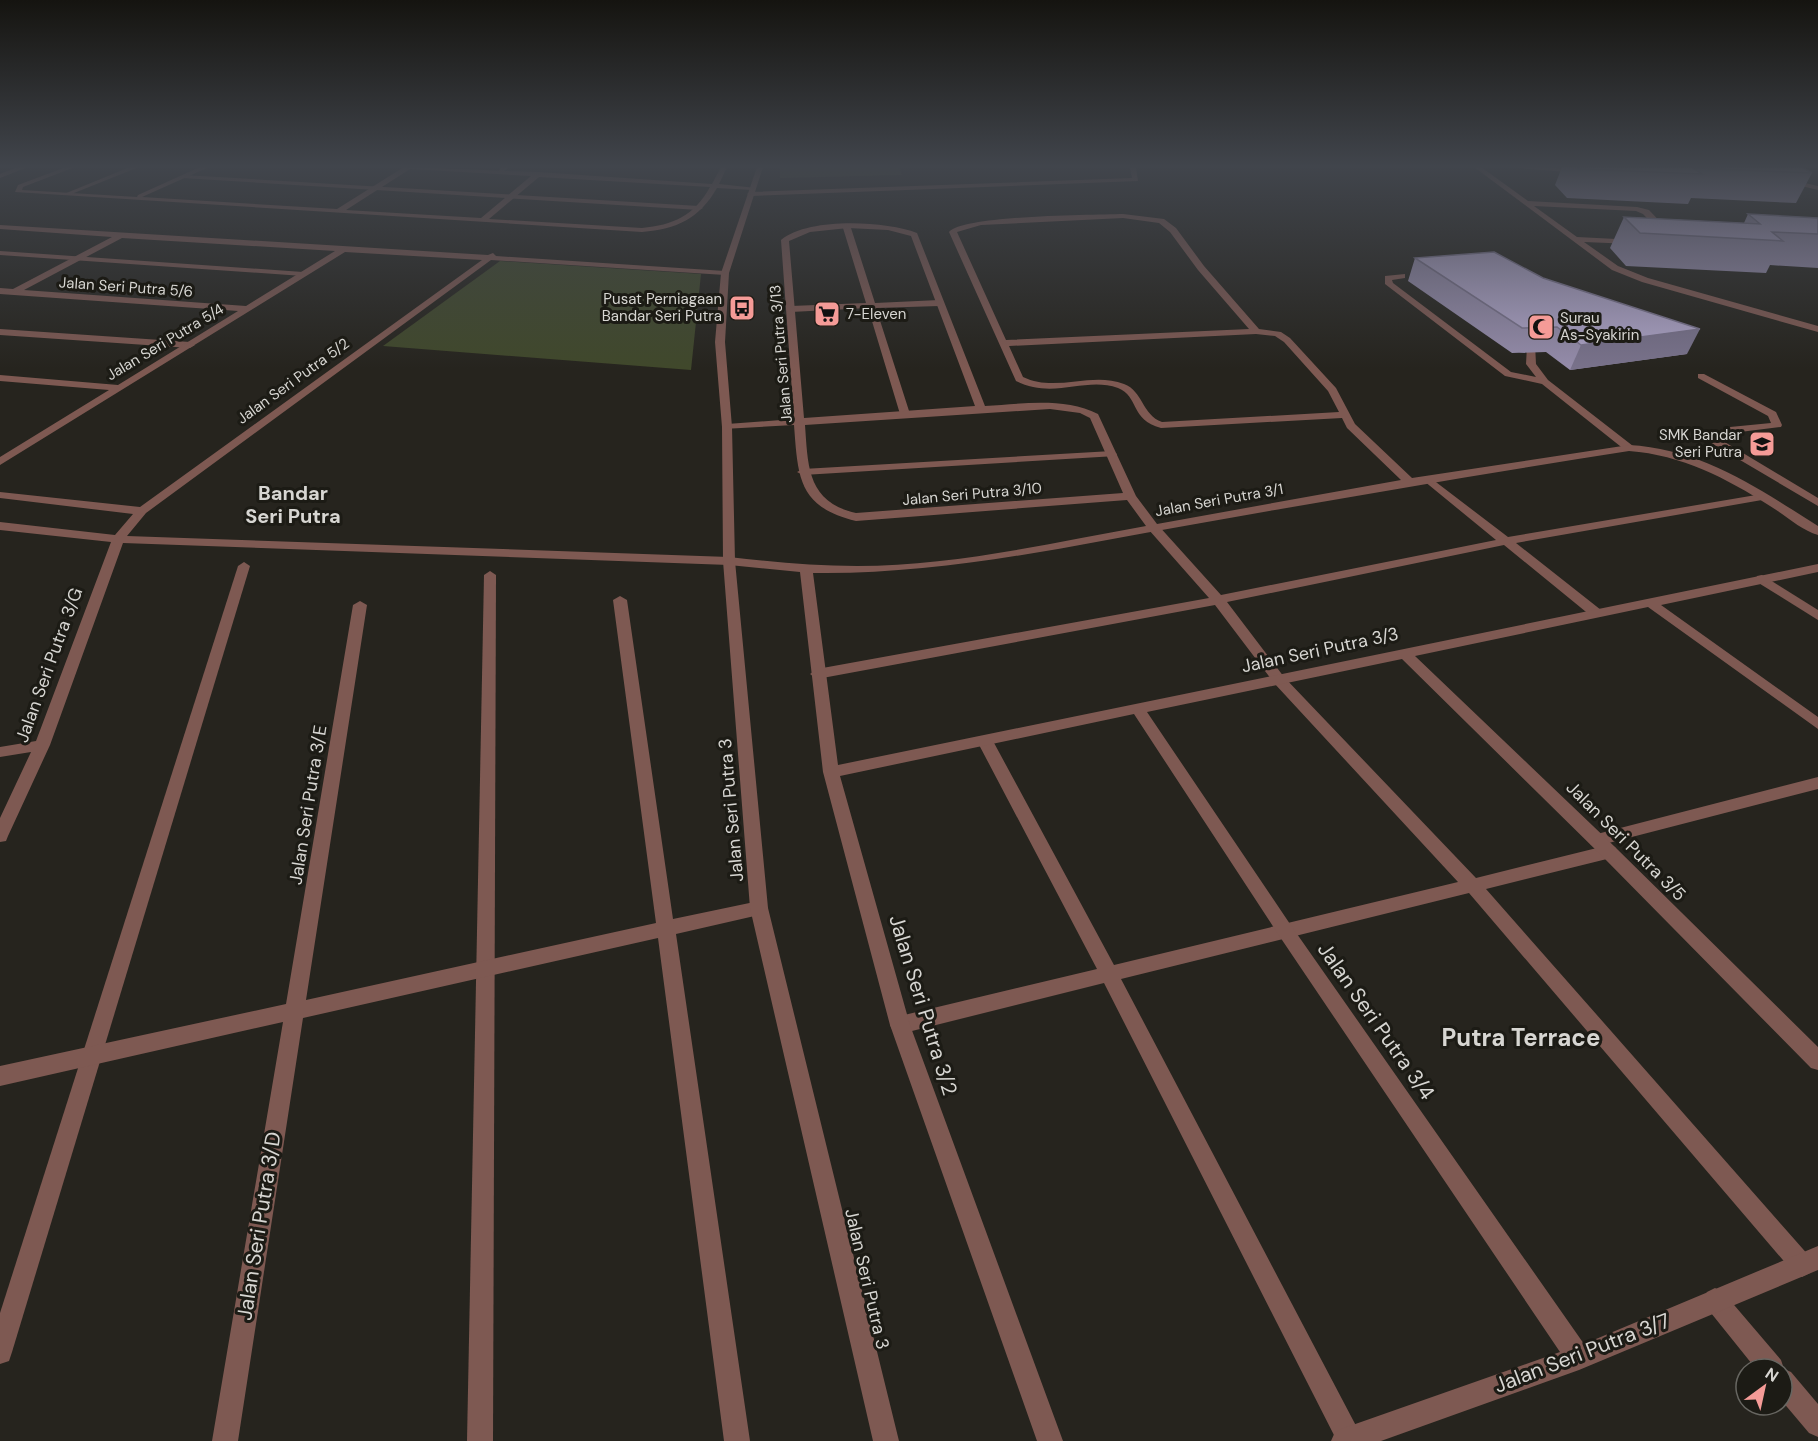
<svg xmlns="http://www.w3.org/2000/svg" width="1818" height="1441" font-family="'DM Sans',sans-serif">
	<rect width="100%" height="100%" fill="#26241e"/>
	<g fill="#40482b">
		<polygon points="780,167 899,167 902,175 780,178"/>
		<polygon points="500,261 701,274 691,370 383,346"/>
	</g>
	<g fill="none" stroke-linecap="round" stroke-linejoin="round">
		<g fill="#7e5952" fill-rule="evenodd">
			<polygon points="130,167 139,167 69,195 64,194"/>
			<polygon points="502,167 510,167 501,173 497,173"/>
			<polygon points="1130,167 1136,167 1138,181 750,196 747,194 750,192 1132,178"/>
			<polygon points="1474,167 1481,167 1528,201 1637,207 1649,210 1669,231 1669,235 1663,235 1643,214 1636,211 1534,206 1577,237 1636,240 1633,244 1584,242 1618,266 1648,278 1818,326 1818,332 1642,282 1612,270"/>
			<polygon points="1506,167 1546,167 1583,171 1580,173"/>
			<polygon points="184,175 699,206 703,208 699,210 182,178"/>
			<polygon points="1787,179 1818,186 1818,190 1785,182"/>
			<polygon points="847,226 851,228 875,303 939,300 943,303 939,306 876,308 910,414 909,416 900,414 868,308 791,312 787,309 791,306 866,303 843,228"/>
			<polygon points="0,251 303,272 307,274 303,276 0,255"/>
			<polygon points="1405,274 1405,278 1392,280 1393,283 1511,372 1536,377 1526,364 1527,346 1535,344 1536,364 1548,380 1633,446 1633,450 1625,450 1542,384 1505,376 1385,284 1385,276"/>
			<polygon points="0,329 190,342 195,345 190,348 0,335"/>
			<polygon points="1698,374 1704,374 1776,412 1782,425 1781,427 1732,433 1718,438 1818,498 1818,506 1706,440 1706,436 1730,427 1771,423 1768,416 1698,378"/>
			<polygon points="1112,451 1117,454 1116,456 803,475 797,472 803,469"/>
			<polygon points="1428,476 1508,537 1762,494 1768,497 1762,500 1516,543 1601,610 1603,613 1601,616 1591,616 1504,545 1227,602 1284,677 1476,878 1609,845 1615,847 1618,852 1615,857 1486,889 1810,1257 1814,1265 1810,1273 1802,1277 1794,1273 1469,893 1121,979 1363,1439 1362,1441 1337,1441 1104,983 900,1034 893,1031 890,1025 893,1019 900,1016 1097,969 977,741 985,736 993,741 1114,965 1458,882 1274,683 1215,605 817,679 810,674 817,669 1209,598 1149,530 1149,524 1157,524 1221,595 1496,540 1424,481 1422,479"/>
			<polygon points="244,562 250,566 12,1352 9,1361 0,1364 0,1313 238,566"/>
			<polygon points="490,571 496,575 493,1441 467,1441 484,575"/>
			<polygon points="1762,575 1818,610 1818,620 1757,582 1756,579 1757,576"/>
			<polygon points="1818,777 1818,789 1597,846 1591,845 1589,840 1591,835 1597,834"/>
			<polygon points="1715,1288 1723,1292 1781,1360 1784,1369 1791,1372 1818,1404 1818,1437 1809,1433 1782,1401 1782,1369 1756,1369 1707,1308 1703,1300 1707,1292"/>
		</g>
		<g fill="#7e5952" fill-rule="evenodd">
			<path d="M66 167H75L23 187 22 190 137 197 138 195 200 167H209L142 197 337 209 404 167 538 172 712 184 721 167H727L719 184 756 188 753 190 717 188C699 219 677 229 642 232L15 192 18 185ZM410 169 531 176 481 218 346 210ZM539 177 710 187C694 216 673 225 642 228L489 219Z"/>
			<path d="M1123 214 1164 219 1176 228 1204 266 1259 329 1281 332 1290 338 1336 388 1355 424 1412 478 1629 445C1702 449 1758 488 1818 526V535C1801 530 1785 515 1770 506 1726 478 1682 455 1629 451 1482 474 1336 499 1190 525 1065 547 941 575 813 573L838 765 1818 564V572L1661 605 1818 717V729L1648 607 1415 656 1615 847 1818 1047V1070L1811 1068 1603 857 1402 659 1147 712 1290 924 1584 1344 1818 1246V1270L1579 1370 1381 1441H1331L1335 1432 1344 1428 1560 1352 1278 934 1134 714 840 776 910 1025 1063 1441H1037L890 1025 823 772 800 572 729 565 123 543 50 745 8 836 6 841 0 842V818L31 752 0 757V747L36 741 111 542 0 530V522L115 535 133 514 0 498V492L140 507 482 260 345 252 0 465V457L109 390 0 381V375L118 385 238 311 0 294V288L13 289 112 237 0 229V225L488 255 493 253 496 256 725 271 729 273 725 275 491 260 146 513 127 536 729 557C772 562 814 566 857 566 954 566 1051 543 1146 526L1127 500 856 521C798 507 798 477 794 425L723 429V425L727 424 794 419 781 240C809 217 885 221 917 233L985 406C1022 404 1064 397 1098 414L1136 496 1157 524 1401 480 1347 428 1342 418 1161 428C1130 420 1139 396 1118 388 1085 376 1054 400 1016 381L949 232C964 215 1094 215 1123 214ZM1123 218 1159 223 1170 232 1198 270 1249 329 1006 340 957 232 981 225ZM848 228 888 230 911 236 975 406 804 418 789 241 810 232ZM122 238 335 251 246 306 24 290ZM1256 334 1275 336 1284 342 1328 391 1339 412 1162 422C1142 415 1143 391 1124 384 1091 371 1056 393 1023 377L1009 346ZM1050 409 1080 413 1090 418 1123 493 856 513C807 502 808 466 805 425Z"/>
			<polygon points="620,596 627,600 673,919 759,901 765,903 768,908 765,913 759,915 676,934 750,1441 724,1441 658,938 303,1018 238,1441 212,1441 283,1022 0,1086 0,1066 286,1004 353,605 360,601 367,605 306,1000 656,923 613,600"/>
		</g>
		<g fill="#7e5952" fill-rule="evenodd">
			<polygon points="18,167 28,167 0,178 0,174"/>
			<polygon points="757,167 763,167 729,273 725,342 732,427 735,561 768,908 899,1441 873,1441 750,908 723,561 722,427 715,342 721,273"/>
		</g>
	</g>
	<g fill="#958caa">
		<polygon points="1562,167 1802,167 1812,173 1796,203 1691,198 1688,204 1567,198 1555,185"/>
		<polygon points="1748,214 1818,218 1818,268 1770,265 1766,273 1626,266 1610,248 1624,217 1744,223"/>
		<polygon points="1415,258 1687,354 1570,370 1546,352 1512,353 1408,281"/>
	</g>
	<polygon fill="#79728b" points="1700,329 1687,354 1570,370 1581,345"/>
	<g fill="#ada3c6" stroke="#79728b" stroke-width="1.5">
		<polygon points="1577,167 1802,167 1812,173 1693,168 1702,174 1579,169"/>
		<polygon points="1748,214 1818,218 1818,234 1772,232 1783,241 1640,233 1624,217 1760,224"/>
		<polygon points="1494,252 1543,278 1700,329 1581,345 1557,327 1522,328 1415,258"/>
	</g>
	<linearGradient id="sky" x2="0" y2="1"><stop stop-color="#151410"/><stop offset="0.45" stop-color="#41454c"/><stop offset="1" stop-color="#41454c" stop-opacity="0"/></linearGradient>
	<rect width="1818" height="369" fill="url(#sky)"/>
	<defs>
		<g id="bus-square" transform="scale(1.35)"><rect x="-9" y="-9" width="18" height="18" rx="4" fill="#f59b97" stroke="#1c1b15"/><path d="M-5-6H5V4H4V6H2V4H-2V6H-4V4H-5ZM-3.5-4V0h7V-4ZM-3.5 1.2v1.5H-2V1.2ZM2 1.2v1.5H3.5V1.2Z" fill="#111"/></g>
		<g id="supermarket-square" transform="scale(1.35)"><rect x="-9" y="-9" width="18" height="18" rx="4" fill="#f59b97" stroke="#1c1b15"/><path d="M-6-5.5h2.5l.6 2H6L4.5 2H-2.5L-4.4-4H-6ZM-1.5 3.2a1.3 1.3 0 1 0 .1 0ZM3 3.2a1.3 1.3 0 1 0 .1 0Z" fill="#111"/></g>
		<g id="mosque-square" transform="scale(1.35)"><rect x="-9" y="-9" width="18" height="18" rx="4" fill="#f59b97" stroke="#1c1b15"/><path d="M3.5-4.9A6 6 0 1 0 3.5 4.9A5 5 0 1 1 3.5-4.9Z" fill="#111"/></g>
		<g id="school-square" transform="scale(1.35)"><rect x="-9" y="-9" width="18" height="18" rx="4" fill="#f59b97" stroke="#1c1b15"/><path d="M0-5L7-2L0 1L-7-2ZM-4 1L0 2.5L4 1V4Q0 6-4 4Z" fill="#111"/></g>
	</defs>
	<g fill-rule="evenodd">
		<use href="#bus-square" x="742" y="308"/>
		<use href="#supermarket-square" x="827" y="314"/>
		<use href="#mosque-square" x="1541" y="327"/>
		<use href="#school-square" x="1762" y="444"/>
	</g>
	<g text-anchor="middle" stroke-width="6" stroke-linejoin="round" paint-order="stroke">
		<g font-size="15" fill="#d7d6d2" stroke="#1c1b15">
			<text transform="translate(126 287) rotate(4)" y="5">Jalan Seri Putra 5/6</text>
			<text transform="translate(165 342) rotate(-31)" y="5">Jalan Seri Putra 5/4</text>
			<text transform="translate(781 354) rotate(-95)" y="5">Jalan Seri Putra 3/13</text>
			<text transform="translate(293 381) rotate(-36)" y="5">Jalan Seri Putra 5/2</text>
			<text transform="translate(972 494) rotate(-5)" y="5">Jalan Seri Putra 3/10</text>
			<text transform="translate(1219 500) rotate(-10)" y="5">Jalan Seri Putra 3/1</text>
		</g>
		<g font-size="15" fill="#d7d6d2" stroke="#1c1b15" text-anchor="end">
			<text x="722" y="304">Pusat Perniagaan<tspan x="722" dy="17">Bandar Seri Putra</tspan></text>
			<text x="846" y="319" text-anchor="start">7-Eleven</text>
			<text x="1560" y="323" text-anchor="start">Surau<tspan x="1560" dy="17">As-Syakirin</tspan></text>
			<text x="1742" y="440">SMK Bandar<tspan x="1742" dy="17">Seri Putra</tspan></text>
		</g>
		<g font-size="18" fill="#d7d6d2" stroke="#1c1b15">
			<text transform="translate(1320 650) rotate(-12)" y="6">Jalan Seri Putra 3/3</text>
			<text transform="translate(49 665) rotate(-70)" y="6">Jalan Seri Putra 3/G</text>
			<text transform="translate(308 805) rotate(-81)" y="6">Jalan Seri Putra 3/E</text>
			<text transform="translate(731 810) rotate(-95)" y="6">Jalan Seri Putra 3</text>
			<text transform="translate(1626 841) rotate(45)" y="6">Jalan Seri Putra 3/5</text>
			<text transform="translate(867 1279) rotate(77)" y="6">Jalan Seri Putra 3</text>
		</g>
		<g font-size="20" font-weight="bold" fill="#d7d6d2" stroke="#1c1b15">
			<text x="293" y="500">Bandar<tspan x="293" dy="23">Seri Putra</tspan></text>
		</g>
		<g font-size="21" fill="#d7d6d2" stroke="#1c1b15">
			<text transform="translate(923 1005) rotate(73)" y="7">Jalan Seri Putra 3/2</text>
			<text transform="translate(1376 1021) rotate(55)" y="7">Jalan Seri Putra 3/4</text>
			<text transform="translate(259 1226) rotate(-81)" y="7">Jalan Seri Putra 3/D</text>
			<text transform="translate(1582 1353) rotate(-21)" y="7">Jalan Seri Putra 3/7</text>
		</g>
		<g font-size="24" font-weight="bold" fill="#d7d6d2" stroke="#1c1b15">
			<text x="1521" y="1046">Putra Terrace</text>
		</g>
	</g>
	<g transform="translate(1764 1387) rotate(33)"><circle r="28" fill="#1c1b15" stroke="#676661" stroke-width="1.5"/>
	<path d="M0-4.5L10 22L0 15L-10 22Z" fill="#f59b97"/>
	<text y="-9" font-size="16" font-weight="bold" text-anchor="middle" fill="#d7d6d2">N</text>
	</g>
</svg>
